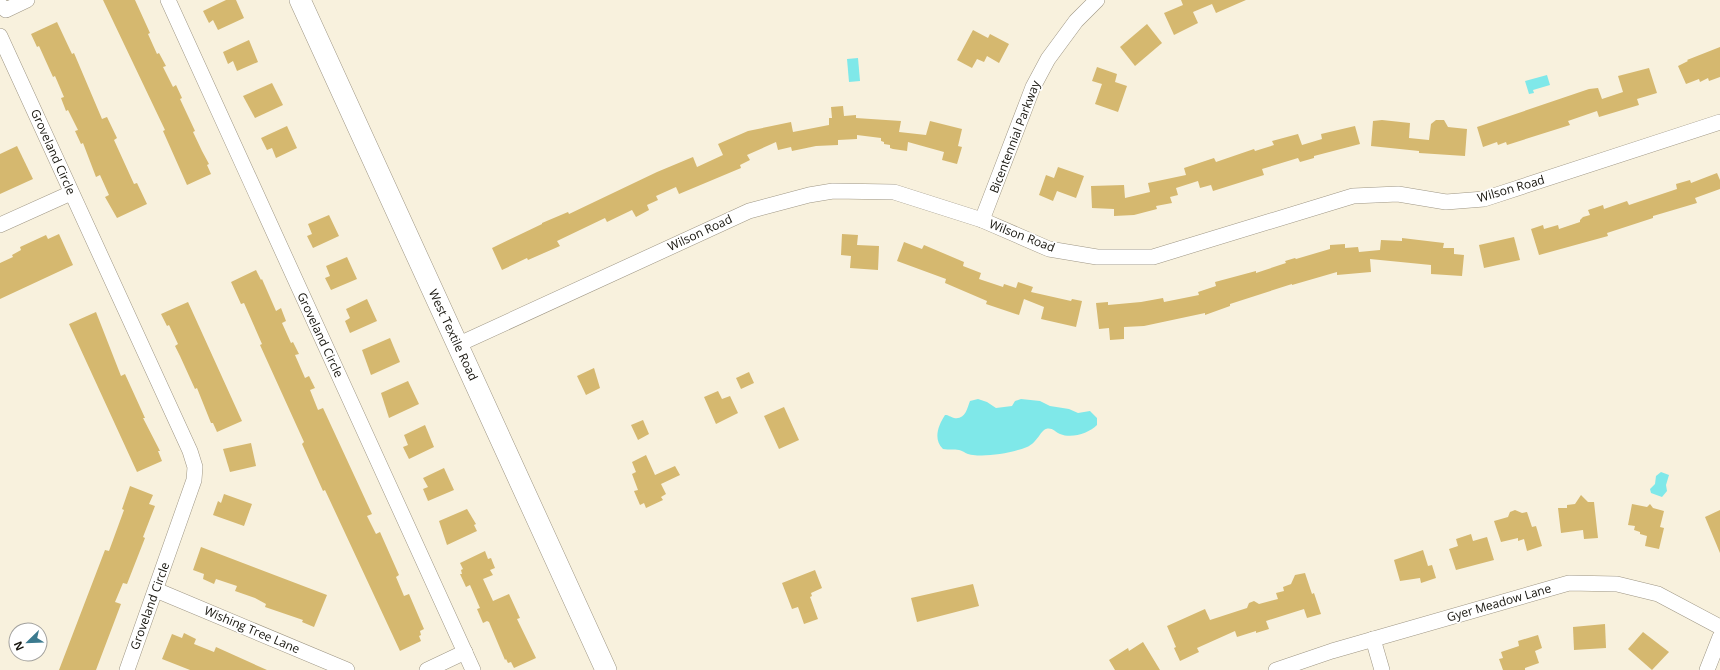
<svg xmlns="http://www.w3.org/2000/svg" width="1720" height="670" font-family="'Open Sans',sans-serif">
	<rect width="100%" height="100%" fill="#f8f1dd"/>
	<g fill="#7fe8e9">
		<polygon points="858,58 860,81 849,82 847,59"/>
		<polygon points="1547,75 1550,85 1533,90 1534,93 1529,94 1525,81"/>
		<path d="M978 399 987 402 996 408 1012 406 1015 401 1021 399 1040 401 1050 406 1069 409 1078 413 1090 411 1097 418V425C1089 433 1072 439 1060 434 1055 432 1052 427 1046 429 1041 430 1037 443 1027 447 1012 453 988 457 973 455 967 455 964 451 959 450 954 449 949 450 943 449 933 439 938 426 945 415 949 415 950 417 954 418 965 420 967 409 970 401Z"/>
		<polygon points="1661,472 1669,475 1666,485 1667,491 1662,497 1651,493 1650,489 1655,484 1656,476"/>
	</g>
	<g fill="#d5b86f">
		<polygon points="103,0 135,0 150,33 148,34 157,54 159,53 166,66 163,67 173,87 176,85 182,98 180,99 195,131 193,132 202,151 209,164 207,165 211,174 187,185 163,131 165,130"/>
		<polygon points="226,0 236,0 244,18 218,30 213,20 209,23 203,11"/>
		<polygon points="1181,0 1246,0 1216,13 1212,4 1193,12 1198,23 1174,35 1164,13 1183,5"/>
		<polygon points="57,22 72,54 74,53 102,119 107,117 117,138 114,140 134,184 137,183 147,204 117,218 105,197 109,195 100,175 96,177 83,143 81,144 75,131 78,130 68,110 66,111 61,98 64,97 55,76 53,77 39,46 37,47 31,34"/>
		<polygon points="1147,24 1162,43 1135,66 1120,47"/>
		<polygon points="973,30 988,38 990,34 1009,44 999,63 987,56 984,62 977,59 972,68 957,60"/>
		<polygon points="249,40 258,62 237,71 233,61 228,64 223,52"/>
		<polygon points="1720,47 1720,77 1709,81 1708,78 1700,82 1699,79 1686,84 1678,66 1688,61 1687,60"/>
		<polygon points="1097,67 1117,74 1115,82 1127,86 1118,112 1095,104 1102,84 1092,81"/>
		<polygon points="1649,68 1657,93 1637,99 1639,105 1599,117 1597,111 1568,121 1570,125 1507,145 1506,142 1498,145 1497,142 1483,147 1477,127 1589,89 1598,88 1602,99 1623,92 1618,76"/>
		<polygon points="272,83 283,105 255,118 243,96"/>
		<polygon points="843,106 844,116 856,115 856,118 901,121 899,132 926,135 930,121 962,129 958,146 962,147 957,164 942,160 944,152 908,142 907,151 893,149 890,148 890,145 884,144 884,142 881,141 881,138 857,135 857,139 838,140 838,145 816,146 792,151 791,147 778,150 776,142 747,155 750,160 740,165 741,168 679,194 676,187 656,196 658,200 647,205 649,210 636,217 632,210 607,222 605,218 557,241 560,246 528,260 527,258 502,270 492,248 542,224 542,223 568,212 569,214 657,172 693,157 697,167 723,155 718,144 748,131 791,122 793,132 829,125 829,118 832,118 831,107"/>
		<polygon points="1382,120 1410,123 1409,138 1429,140 1431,124 1436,120 1444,120 1448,127 1467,129 1465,156 1419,153 1419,151 1371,146 1373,121"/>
		<polygon points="287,126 297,148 276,158 272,148 267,150 261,138"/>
		<polygon points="1355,126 1360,144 1314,156 1314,158 1300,162 1298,158 1262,169 1264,175 1213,191 1211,185 1200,188 1198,181 1176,188 1178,195 1170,197 1172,203 1156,206 1157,209 1134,215 1114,216 1114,209 1092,208 1091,186 1124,185 1125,198 1150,192 1148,183 1186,175 1184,168 1214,158 1216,162 1254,149 1255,151 1274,145 1272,141 1298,134 1302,145 1322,139 1321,134"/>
		<polygon points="17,146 33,179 0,194 0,154"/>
		<polygon points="1058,167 1084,176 1076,198 1057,191 1053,201 1039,195 1046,175 1054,178"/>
		<polygon points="1717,173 1720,180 1720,189 1695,198 1697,203 1653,216 1653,218 1607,233 1608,236 1539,255 1531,229 1543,225 1544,229 1558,225 1559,229 1580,222 1580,220 1583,217 1590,215 1588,210 1603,205 1604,209 1627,201 1629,205 1677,189 1676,184 1690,180 1691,183"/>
		<polygon points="329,215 339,236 313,248 307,236 312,234 308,224"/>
		<polygon points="59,234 73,265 0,299 0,263 13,257 12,255 21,250 20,247 46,235 48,239"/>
		<polygon points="842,234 858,235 857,245 879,246 878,270 850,268 851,256 841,255"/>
		<polygon points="1514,237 1520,260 1484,268 1479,245"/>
		<polygon points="1402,238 1444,243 1443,248 1454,248 1454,254 1464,255 1462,276 1431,274 1431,265 1370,259 1371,272 1337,275 1337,272 1292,285 1292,284 1230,304 1230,306 1205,315 1205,313 1144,326 1124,327 1124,339 1110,340 1109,328 1099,329 1096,303 1108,302 1108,305 1141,302 1163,298 1164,302 1199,295 1198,292 1216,286 1215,282 1256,271 1256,273 1286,263 1285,261 1295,258 1296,259 1330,249 1330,245 1345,244 1345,248 1358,247 1359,252 1380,250 1381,240 1402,241"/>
		<polygon points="904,242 922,249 924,245 964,262 963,266 981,273 979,279 1003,287 1004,284 1016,288 1018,282 1033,287 1031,292 1071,301 1072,299 1082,301 1076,327 1041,319 1044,307 1024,299 1019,315 986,304 987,301 945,283 946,279 897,261"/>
		<polygon points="347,257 357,279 331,290 325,278 330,276 326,266"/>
		<polygon points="256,270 261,280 262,279 276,311 281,308 286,321 282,323 291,343 293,342 299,354 295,355 305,378 309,376 315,388 310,390 318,410 323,408 372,514 367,516 376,534 380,532 399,575 396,577 404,596 409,594 424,629 420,631 421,635 419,636 421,641 400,651 325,490 323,491 302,444 304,442 260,345 262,344 244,303 241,304 231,282"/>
		<polygon points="367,299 377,321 350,333 345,321 350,318 346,309"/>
		<polygon points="188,302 242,421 217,432 213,423 211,423 197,388 195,389 180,356 175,346 178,344 169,325 167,326 161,314"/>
		<polygon points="96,312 121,376 125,374 145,418 143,418 160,451 158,451 162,461 137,472 69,324"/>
		<polygon points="390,338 400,362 371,375 362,350"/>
		<polygon points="594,368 600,388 586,395 577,376"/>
		<polygon points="749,372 754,383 741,389 736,378"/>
		<polygon points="408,381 419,404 389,418 381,393"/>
		<polygon points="718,391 722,399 730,396 738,413 716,424 704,397"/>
		<polygon points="784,407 799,440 779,449 764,416"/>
		<polygon points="643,420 649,434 638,440 631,425"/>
		<polygon points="425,425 434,447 409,459 403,447 408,445 404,435"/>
		<polygon points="251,443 256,466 230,472 223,449"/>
		<polygon points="646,455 655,475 675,466 680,475 661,484 666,494 661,497 663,500 646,508 644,503 640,505 634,491 638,490 632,474 636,472 632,462"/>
		<polygon points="444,468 454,490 428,501 423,489 428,487 423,478"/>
		<polygon points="130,486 153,495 149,504 155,506 143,537 145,538 127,584 123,583 115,602 121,604 96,670 59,670 105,550 109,551 124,510 122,509"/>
		<polygon points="224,494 252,504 244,526 213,515 218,501 221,503"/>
		<polygon points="1581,495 1588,502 1594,502 1598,538 1584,539 1583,530 1561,533 1558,508 1567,508 1567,505 1575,504"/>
		<polygon points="1632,504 1647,507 1650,504 1653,508 1664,511 1660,527 1664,528 1659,549 1645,546 1647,536 1640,534 1640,532 1634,530 1635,526 1628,525"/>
		<polygon points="467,509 476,524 474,525 477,531 447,545 439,521"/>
		<polygon points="1515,510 1522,513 1527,512 1532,527 1536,526 1542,546 1527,551 1524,539 1518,541 1518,538 1501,542 1494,521 1508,517 1510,512"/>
		<polygon points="1720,510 1720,553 1705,517"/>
		<polygon points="1471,534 1473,541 1487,537 1494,560 1456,570 1449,549 1458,546 1456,539"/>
		<polygon points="201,547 327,595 314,627 302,622 303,620 265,607 266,604 255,598 235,591 237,586 216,579 214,584 203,579 204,574 193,570"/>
		<polygon points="1423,550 1428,566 1432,565 1436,578 1421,583 1420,578 1400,581 1394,560"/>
		<polygon points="485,551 488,559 491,558 495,568 490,570 493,575 483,579 493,601 509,594 520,618 517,619 536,658 514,668 511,662 508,663 506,659 505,660 489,622 487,621 483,623 477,609 480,608 470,585 466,587 460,574 462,574 461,570 463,569 460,563"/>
		<polygon points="815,570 822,588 811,593 812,596 810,597 818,619 804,624 798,607 792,609 782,583"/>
		<polygon points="1305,573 1312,594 1314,593 1321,614 1307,618 1304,609 1266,621 1269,629 1256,633 1256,631 1237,637 1235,631 1197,648 1199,652 1180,661 1174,648 1176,647 1167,626 1205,609 1210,620 1247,608 1249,603 1254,601 1259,604 1278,599 1276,593 1284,591 1283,587 1291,584 1295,575"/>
		<polygon points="973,584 979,606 917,622 911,598"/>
		<polygon points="1605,624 1606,648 1574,650 1573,627"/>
		<polygon points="1643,632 1669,652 1652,670 1628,649"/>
		<polygon points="184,633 196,639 194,644 214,652 216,647 267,670 190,670 162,659 172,634 182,638"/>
		<polygon points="1538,635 1542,648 1535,651 1539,663 1525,668 1525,670 1503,670 1499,659 1503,658 1501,652 1519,646 1518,641"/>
		<polygon points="1143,642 1160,670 1115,670 1109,660 1128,648 1129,651"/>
	</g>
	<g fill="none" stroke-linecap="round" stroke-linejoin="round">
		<g stroke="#9e9684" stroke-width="16">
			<g id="minor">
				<polyline points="168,0 473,670"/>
				<polyline points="0,5 6,10 27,0"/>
				<polyline points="0,36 190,451 195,467 194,480 127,670"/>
				<polyline points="982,220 1033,87 1048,59 1076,21 1097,0"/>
				<polyline points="0,225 71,193"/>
				<polyline points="457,345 749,211 809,195 833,191 894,192 982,220 1049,249 1097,257 1153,257 1353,196 1398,194 1446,202 1484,199 1720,122"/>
				<polyline points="156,590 347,670"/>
				<polyline points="1373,639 1382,670"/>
				<polyline points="427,670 465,652"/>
				<polyline points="1276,670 1332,651 1569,583 1617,584 1658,594 1720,627"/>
				<polyline points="1707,670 1720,637"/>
			</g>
		</g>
		<g stroke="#9e9684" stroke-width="22">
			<polyline id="secondary" points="300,0 606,670"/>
		</g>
		<use href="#minor" stroke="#fff" stroke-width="15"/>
		<use href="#secondary" stroke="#fff" stroke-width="21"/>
	</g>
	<g text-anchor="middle" stroke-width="3.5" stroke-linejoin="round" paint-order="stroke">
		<g font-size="12" fill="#16140d" stroke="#fff">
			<text transform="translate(1015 137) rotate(-69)" y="4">Bicentennial Parkway</text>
			<text transform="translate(53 152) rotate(66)" y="4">Groveland Circle</text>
			<text transform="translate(1511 189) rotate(-16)" y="4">Wilson Road</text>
			<text transform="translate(700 233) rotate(-25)" y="4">Wilson Road</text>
			<text transform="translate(1022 236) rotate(21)" y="4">Wilson Road</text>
			<text transform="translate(320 335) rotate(65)" y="4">Groveland Circle</text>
			<text transform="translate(453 335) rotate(65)" y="4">West Textile Road</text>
			<text transform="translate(1499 603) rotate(-16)" y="4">Gyer Meadow Lane</text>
			<text transform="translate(150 606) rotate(-70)" y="4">Groveland Circle</text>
			<text transform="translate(252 630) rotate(23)" y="4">Wishing Tree Lane</text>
		</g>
	</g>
	<g transform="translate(28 642) rotate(247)"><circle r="19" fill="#ffffff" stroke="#a2a19e"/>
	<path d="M0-3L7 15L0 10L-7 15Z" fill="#3b7a8f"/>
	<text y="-6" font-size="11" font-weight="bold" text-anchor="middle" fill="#16140d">N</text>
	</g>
</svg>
